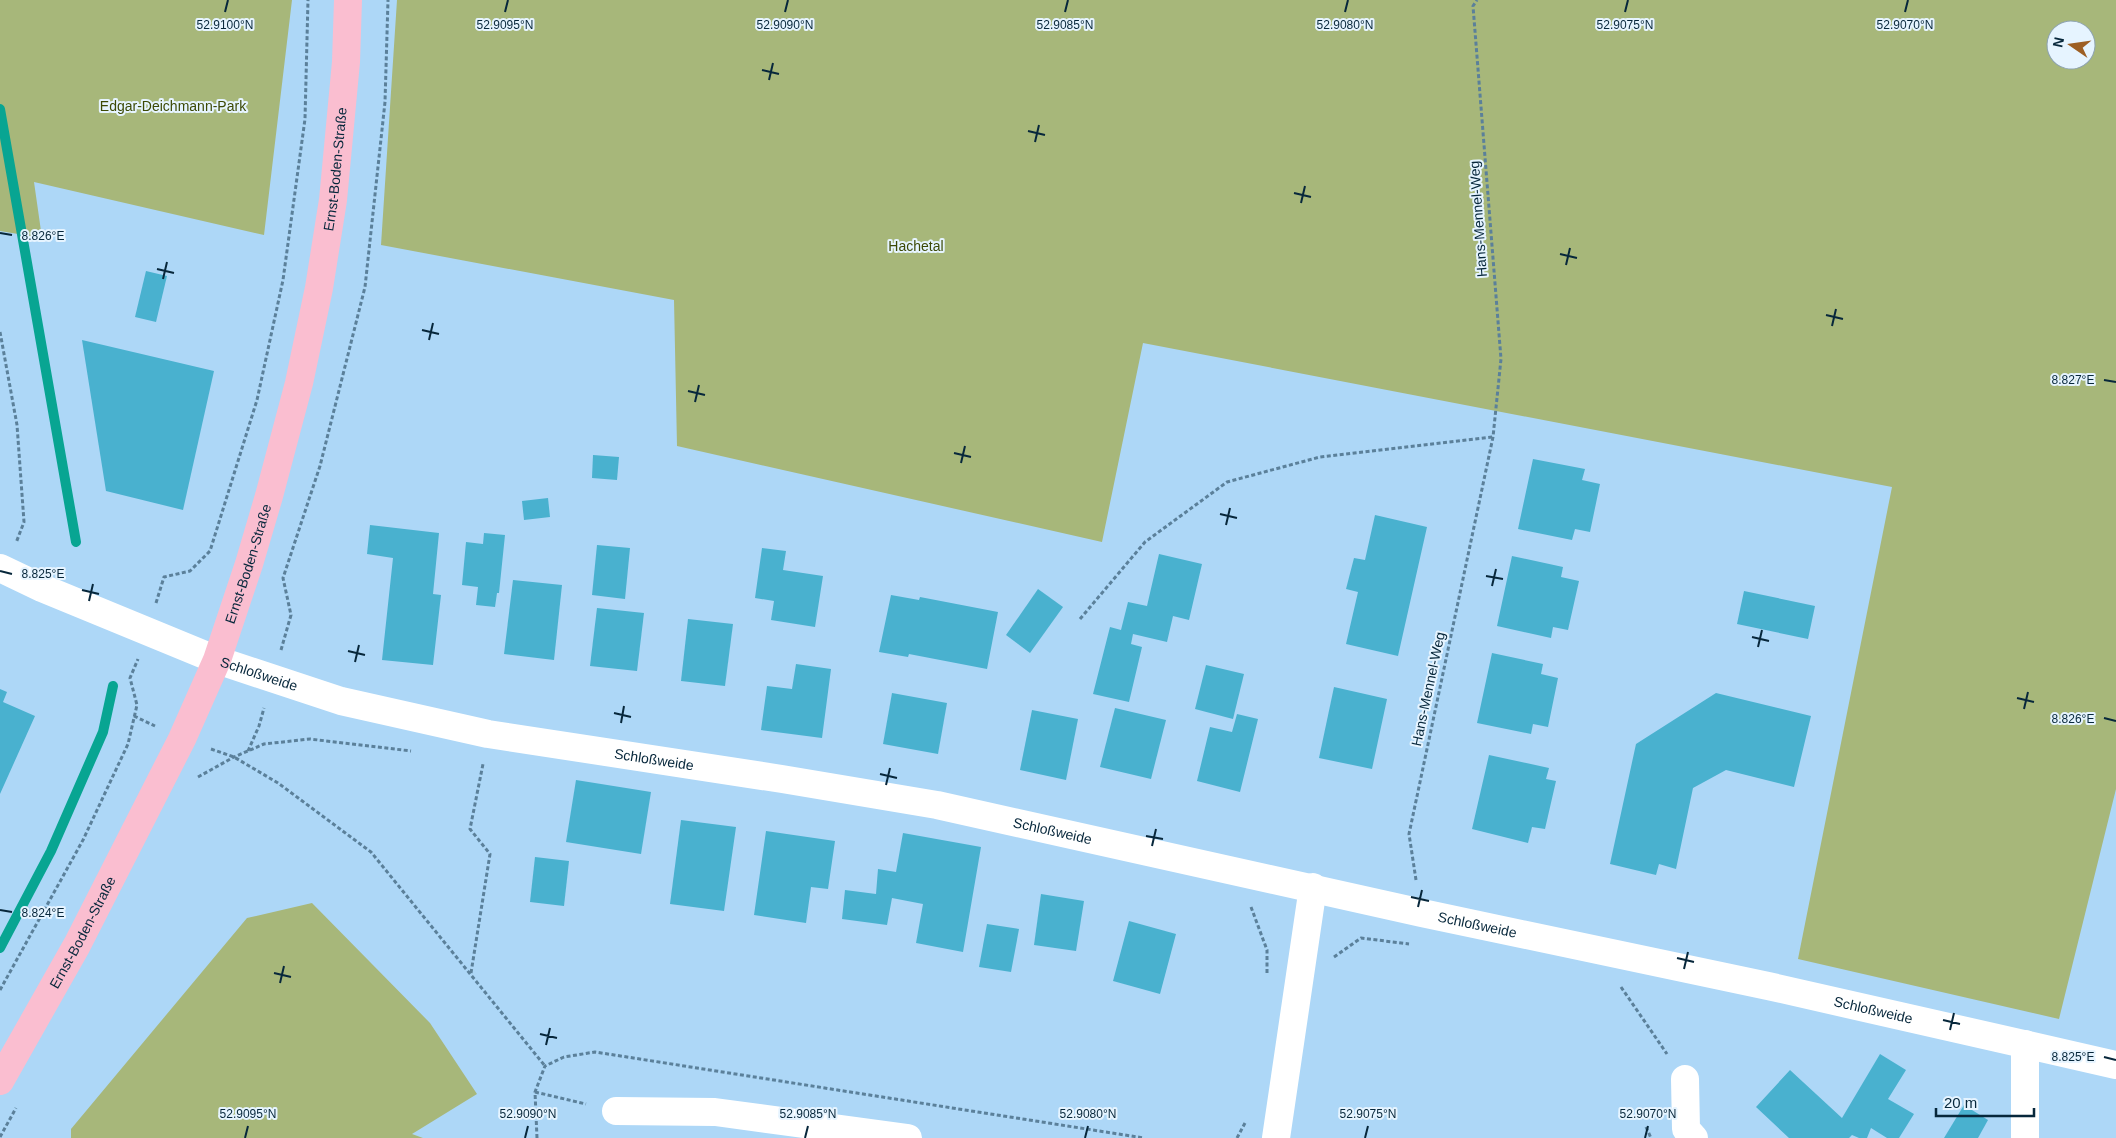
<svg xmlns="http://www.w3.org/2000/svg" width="2116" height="1138" font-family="Helvetica,sans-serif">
	<rect width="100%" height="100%" fill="#add7f7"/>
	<g fill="#a7b77a" fill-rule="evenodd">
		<polygon points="0,0 292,0 264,235 34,182 42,238 0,231"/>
		<path d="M397 0H2116V789L2059 1019 1798 959 1892 487 1143 343 1102 542 677 446 674 300 381 245ZM2056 30H2086V60H2056Z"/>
		<polygon points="312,903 430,1023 477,1094 412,1134 423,1138 71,1138 71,1129 247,918"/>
	</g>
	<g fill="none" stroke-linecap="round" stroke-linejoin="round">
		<g stroke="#08a592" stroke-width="10">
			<polyline points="0,109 76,542"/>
			<polyline points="0,948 51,851 103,732 113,686"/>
		</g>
	</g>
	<g fill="#49b1cf">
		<polygon points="146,271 167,276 156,322 135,317"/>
		<polygon points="82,340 214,371 183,510 106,491"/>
		<polygon points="593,455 619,457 617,480 592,478"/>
		<polygon points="1533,459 1585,469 1582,480 1600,484 1590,532 1575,529 1572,540 1518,529"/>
		<polygon points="548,498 550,517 524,520 522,501"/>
		<polygon points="1375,515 1427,527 1398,656 1346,644 1358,592 1346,589 1354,558 1365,560"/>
		<polygon points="370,525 439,533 433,594 441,595 433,665 382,660 393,558 367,554"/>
		<polygon points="484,533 505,535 499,593 497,593 495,607 476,605 478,587 462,585 466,542 483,544"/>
		<polygon points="597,545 630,548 625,599 592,595"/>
		<polygon points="762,548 786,551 783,570 823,576 815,627 771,620 774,601 755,598"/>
		<polygon points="1159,554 1202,564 1189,620 1173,616 1167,642 1133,634 1131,644 1142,647 1129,702 1093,694 1110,627 1121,630 1128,602 1147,606"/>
		<polygon points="1512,556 1563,567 1561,577 1579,581 1568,630 1553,627 1551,638 1497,626"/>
		<polygon points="513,580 562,585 554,660 504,654"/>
		<polygon points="1038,589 1063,607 1030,653 1006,635"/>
		<polygon points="1744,591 1815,606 1808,639 1737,624"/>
		<polygon points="891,595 919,600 920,597 998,612 987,669 909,654 908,657 879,652"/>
		<polygon points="597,608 644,613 637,671 590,666"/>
		<polygon points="688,619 733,624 725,686 681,681"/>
		<polygon points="1492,653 1543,664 1541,674 1558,678 1548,727 1533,724 1531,734 1477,723"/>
		<polygon points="796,664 831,669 822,738 761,730 767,686 792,689"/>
		<polygon points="1206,665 1244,674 1233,719 1195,709"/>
		<polygon points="1334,687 1387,699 1372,769 1319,758"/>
		<polygon points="0,689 7,692 3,702 35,716 0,794"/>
		<polygon points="892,693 947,703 938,754 883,744"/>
		<polygon points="1716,693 1811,716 1794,787 1726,770 1693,788 1676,869 1659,864 1656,875 1610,864 1636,744"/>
		<polygon points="1115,708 1166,720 1151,779 1100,767"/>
		<polygon points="1032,710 1078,719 1066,780 1020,770"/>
		<polygon points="1237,714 1258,719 1240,792 1197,781 1210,727 1232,732"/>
		<polygon points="1489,755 1549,768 1546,779 1556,781 1545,829 1532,827 1528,843 1472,829"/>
		<polygon points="576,780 651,792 641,854 566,842"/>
		<polygon points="681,820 736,827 724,911 670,904"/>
		<polygon points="766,831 835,841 828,889 811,887 806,923 754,915"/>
		<polygon points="903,833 981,847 963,952 916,943 923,904 892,898 887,925 842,919 845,890 876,894 878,869 896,872"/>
		<polygon points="535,857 569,861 564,906 530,902"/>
		<polygon points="1041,894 1084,901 1076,951 1034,945"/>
		<polygon points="1129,921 1176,934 1160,994 1113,981"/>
		<polygon points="987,924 1019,929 1011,972 979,967"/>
		<polygon points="1880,1054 1906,1070 1888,1099 1914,1114 1899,1138 1887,1138 1871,1128 1867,1138 1859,1138 1852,1135 1849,1138 1789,1138 1756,1107 1790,1070 1842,1118"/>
		<polygon points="1964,1105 1988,1120 1978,1138 1944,1138"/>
	</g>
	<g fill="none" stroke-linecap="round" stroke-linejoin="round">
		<g stroke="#5b809a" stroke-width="3" stroke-dasharray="4 2.5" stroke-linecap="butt">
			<polyline points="0,332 17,425 24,522 16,543"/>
			<polyline points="156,603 164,577 190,571 210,551 257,400 283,280 305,119 308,0"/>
			<polyline points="1080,619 1145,542 1227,482 1320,457 1493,437"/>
			<polyline points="281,650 291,615 283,578 320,466 365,287 385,102 388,0"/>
			<polyline points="134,716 155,726"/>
			<polyline points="211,749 234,757 278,783 371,852 545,1066"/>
			<polyline points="248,751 259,726 264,708"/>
			<polyline points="198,777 234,757 264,744 310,739 411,751"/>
			<polyline points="1416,880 1409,834 1493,437 1501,359 1473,6 1477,0"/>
			<polyline points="1251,907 1267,950 1267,973"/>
			<polyline points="1334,957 1361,938 1409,944"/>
			<polyline points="471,973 490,854 470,829 483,764"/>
			<polyline points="1621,987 1667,1054"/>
			<polyline points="0,990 83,840 128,744 137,705 130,678 138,659"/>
			<polyline points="535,1092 586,1104"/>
			<polyline points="1646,1127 1651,1138"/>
			<polyline points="0,1137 16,1108"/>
			<polyline points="537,1138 535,1092 545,1066 564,1057 595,1052 1144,1138"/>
			<polyline points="1237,1138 1245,1123"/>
		</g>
		<g stroke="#fff" stroke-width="28">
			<path id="s1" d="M0 568 42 588 217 660 341 701 488 734 782 779 937 805 1422 913 1768 986 2116 1065"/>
			<polyline points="2025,1044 2025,1138"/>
			<polyline points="1685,1079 1686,1129 1694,1138"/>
			<polyline points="616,1111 715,1112 908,1138"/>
			<polyline points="1276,1138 1313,887"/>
		</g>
		<path stroke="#fabed0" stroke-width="28" id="s2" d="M0 1081 77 945 182 739 217 660 249 564 269 496 299 383 319 288 333 200 346 62 348 0"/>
	</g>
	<path fill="none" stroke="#07273b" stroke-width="2" d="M225 12 228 0M505 12 508 0M785 12 788 0M1065 12 1068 0M1345 12 1348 0M1625 12 1628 0M1905 12 1908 0M762 70 779 74M769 80 773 63M1028 131 1045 135M1035 142 1039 125M1294 193 1311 197M1301 203 1305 186M0 233 12 235M1560 254 1577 258M1566 265 1570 248M157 269 174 273M163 279 167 262M1826 315 1843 319M1832 326 1836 309M422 330 439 334M429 340 433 323M2104 380 2116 382M688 391 705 395M695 402 699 385M954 453 971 457M961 463 965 446M1220 514 1237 518M1226 525 1230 508M0 571 12 574M1486 576 1503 579M1492 586 1496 569M82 590 99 594M89 601 93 584M1752 637 1769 641M1758 647 1762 630M348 651 365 655M355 662 359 645M2017 698 2034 702M2024 709 2028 692M614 713 631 717M2104 718 2116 721M621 723 624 706M880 774 897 778M886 785 890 768M1146 836 1163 839M1152 846 1156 829M1411 897 1429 901M1418 907 1422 890M0 910 12 912M1677 958 1694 962M1684 969 1688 952M274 973 291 977M280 983 284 966M1943 1020 1960 1024M1950 1030 1954 1013M540 1034 557 1038M546 1045 550 1028M2104 1057 2116 1060M245 1138 248 1126M525 1138 528 1126M805 1138 808 1126M1085 1138 1088 1126M1365 1138 1368 1126M1645 1138 1648 1126"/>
	<g text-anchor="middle" stroke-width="4" stroke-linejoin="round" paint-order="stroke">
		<g font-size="14" fill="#3c4905" stroke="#e6f4ff">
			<text x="173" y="111">Edgar-Deichmann-Park</text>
			<text x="916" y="251">Hachetal</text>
		</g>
		<g font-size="14" fill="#07273b" stroke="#e6f4ff">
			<text dy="5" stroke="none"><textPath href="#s2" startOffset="980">Ernst-Boden-Straße</textPath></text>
			<text transform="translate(1478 219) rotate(-94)" y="5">Hans-Mennel-Weg</text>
			<text dy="5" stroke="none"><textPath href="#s2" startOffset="575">Ernst-Boden-Straße</textPath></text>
			<text dy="5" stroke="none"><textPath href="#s1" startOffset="280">Schloßweide</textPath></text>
			<text transform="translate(1428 689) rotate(-78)" y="5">Hans-Mennel-Weg</text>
			<text dy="5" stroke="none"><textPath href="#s1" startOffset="685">Schloßweide</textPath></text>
			<text dy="5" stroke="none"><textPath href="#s1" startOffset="1090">Schloßweide</textPath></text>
			<text dy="5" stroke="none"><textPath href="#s1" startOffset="1525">Schloßweide</textPath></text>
			<text dy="5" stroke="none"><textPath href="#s2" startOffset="170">Ernst-Boden-Straße</textPath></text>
			<text dy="5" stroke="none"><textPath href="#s1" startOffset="1930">Schloßweide</textPath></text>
		</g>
	</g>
	<g font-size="12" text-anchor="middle" fill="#07273b" stroke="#e6f4ff" stroke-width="4" stroke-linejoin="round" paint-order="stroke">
		<text x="225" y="29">52.9100°N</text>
		<text x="505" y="29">52.9095°N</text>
		<text x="785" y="29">52.9090°N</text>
		<text x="1065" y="29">52.9085°N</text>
		<text x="1345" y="29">52.9080°N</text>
		<text x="1625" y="29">52.9075°N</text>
		<text x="1905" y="29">52.9070°N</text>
		<text x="43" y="240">8.826°E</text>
		<text x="2073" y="384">8.827°E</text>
		<text x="43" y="578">8.825°E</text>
		<text x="2073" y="723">8.826°E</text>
		<text x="43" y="917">8.824°E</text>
		<text x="2073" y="1061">8.825°E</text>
		<text x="248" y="1118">52.9095°N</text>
		<text x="528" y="1118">52.9090°N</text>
		<text x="808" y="1118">52.9085°N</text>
		<text x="1088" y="1118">52.9080°N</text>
		<text x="1368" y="1118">52.9075°N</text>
		<text x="1648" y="1118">52.9070°N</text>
	</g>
	<g transform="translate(2071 45) rotate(283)"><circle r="24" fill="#e6f4ff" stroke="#8da2b1"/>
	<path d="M0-4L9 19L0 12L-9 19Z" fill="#9d5f24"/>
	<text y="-8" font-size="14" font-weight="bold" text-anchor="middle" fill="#07273b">N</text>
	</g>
	<path d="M1936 1108v8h98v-8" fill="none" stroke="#07273b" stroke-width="2.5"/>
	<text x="1944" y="1108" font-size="15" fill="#07273b" stroke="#e6f4ff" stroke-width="4" paint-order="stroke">20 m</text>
</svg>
